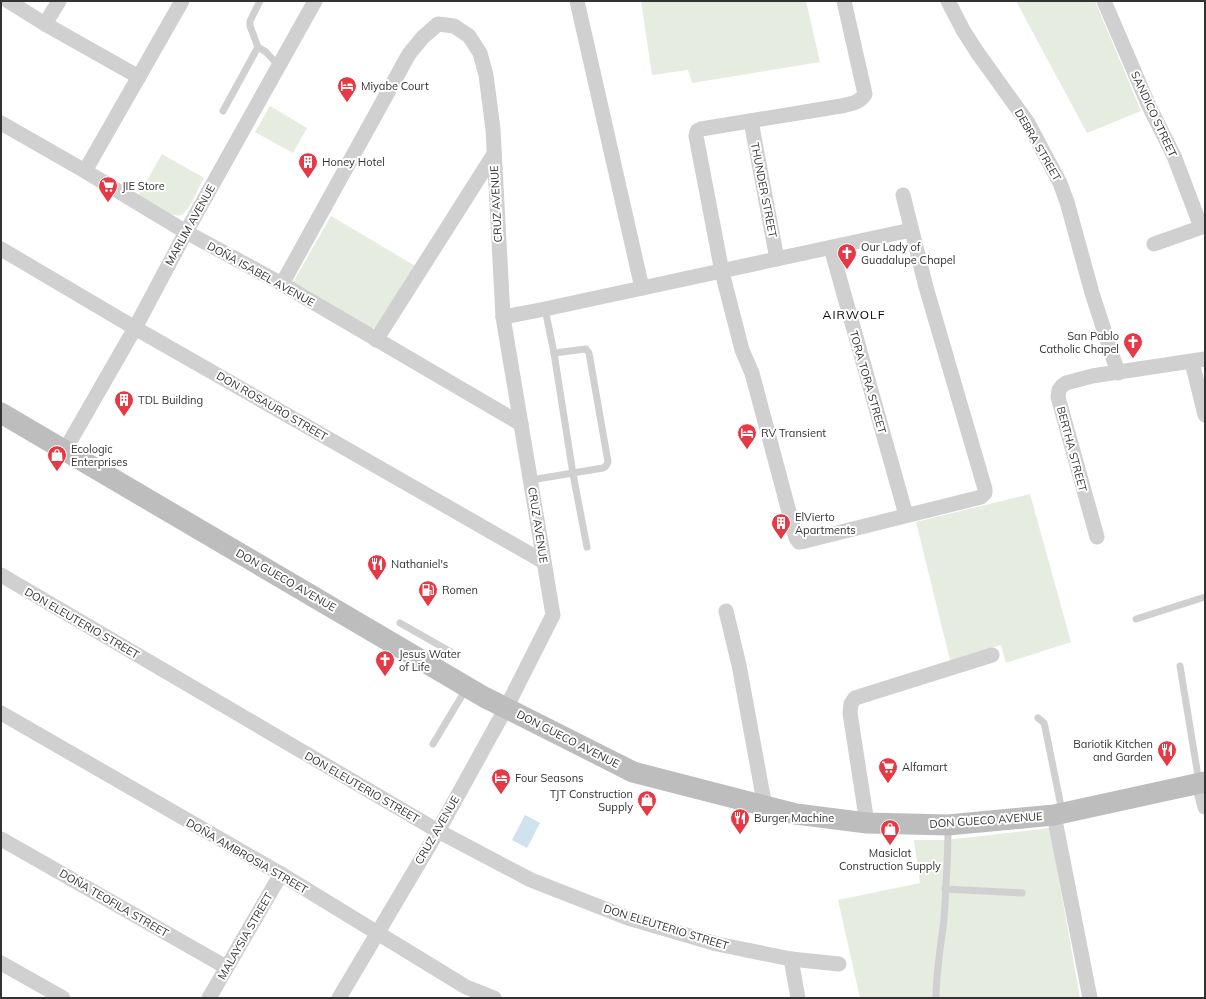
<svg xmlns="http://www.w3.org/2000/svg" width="1206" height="999" font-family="Mulish,sans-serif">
	<rect width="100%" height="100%" fill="#fff"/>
	<g fill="#e6ecdf">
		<polygon points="641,1 806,1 820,62 692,83 688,70 652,75"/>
		<polygon points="1016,1 1095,1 1141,111 1087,133"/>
		<polygon points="270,106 307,128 293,153 255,132"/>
		<path d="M162 154 204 178C198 188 191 207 183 214 173 221 147 201 138 196Z"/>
		<polygon points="331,216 417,267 376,327 370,329 295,287 294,282 296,277"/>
		<polygon points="1030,494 1071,642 1006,663 1001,645 950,660 916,522"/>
		<polygon points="1050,828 1080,998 860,998 838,900 920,883 914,840 946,840"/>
	</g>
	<polygon fill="#cfe2ee" points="525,815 540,823 527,848 512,840"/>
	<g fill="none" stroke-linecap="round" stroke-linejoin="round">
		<g stroke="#d0d0d0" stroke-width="7">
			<polyline points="260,1 250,21 250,26 258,47 266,52 278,65"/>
			<polyline points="223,111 258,47"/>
			<polyline points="545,309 554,353 573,474 587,547"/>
			<polyline points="531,480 603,468 606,466 608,462 589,353 586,349 554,353"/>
			<polyline points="1136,619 1205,597"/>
			<polyline points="400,623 451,652"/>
			<polyline points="1180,666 1199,782"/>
			<polyline points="1038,718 1044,723 1045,727 1062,811"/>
			<polyline points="433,744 466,689"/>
			<polyline points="945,889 1022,893"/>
			<path d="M936 998C936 971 941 945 944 919 946 888 948 858 948 827"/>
		</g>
		<g stroke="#d0d0d0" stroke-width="15">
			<polyline points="8,1 45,24 139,77"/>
			<polyline points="577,1 642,288"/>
			<path d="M844 1 865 94C860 103 850 104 841 106L701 129 697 131 696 136 722 272 742 350 752 373 796 538 799 542 805 541 981 497 985 493V489L926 287 903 195"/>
			<polyline points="948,1 963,30 977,52 1028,123 1060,183 1067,202 1092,293 1118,373"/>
			<polyline points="1104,1 1149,106 1174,156 1201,227"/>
			<polyline points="45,24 59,1"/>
			<polyline points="751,121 777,259"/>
			<polyline points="1,123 85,171 186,232 282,284 521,424"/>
			<polyline points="85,171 182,1"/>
			<polyline points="1154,244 1205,226"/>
			<polyline points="831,248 906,515"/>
			<polyline points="1,249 135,328 544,562"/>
			<polyline points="282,284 409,54 423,37 438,24 454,26 469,36 480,53 486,75 493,129 503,317 553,615 506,708 438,831 339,998"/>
			<polyline points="503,317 545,309 911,230"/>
			<polyline points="376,340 494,154"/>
			<polyline points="1192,362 1205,415"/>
			<polyline points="65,450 135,328 186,232 315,1"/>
			<polyline points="1097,537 1058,397 1059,390 1062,386 1066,383 1092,376 1205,359"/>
			<polyline points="1,575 438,831 531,880 628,918 717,944 791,959 839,964"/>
			<polyline points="726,611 739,665 765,807"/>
			<polyline points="1,713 281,874 466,987 494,998"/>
			<polyline points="1199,784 1205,807"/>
			<polyline points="1054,815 1090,998"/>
			<polyline points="867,823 850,713 851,704 855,698 992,655"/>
			<polyline points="1,839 226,967"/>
			<polyline points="791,959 798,998"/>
			<polyline points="1,963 63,998"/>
			<polyline points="209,998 281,874"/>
		</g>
		<polyline stroke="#bdbdbd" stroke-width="21" points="1,413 484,697 633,772 796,814 867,823 948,825 1054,815 1205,782"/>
	</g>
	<defs>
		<g id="hotel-pin" transform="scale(1)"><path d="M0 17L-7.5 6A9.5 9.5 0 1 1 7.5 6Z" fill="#e63946" stroke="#fff"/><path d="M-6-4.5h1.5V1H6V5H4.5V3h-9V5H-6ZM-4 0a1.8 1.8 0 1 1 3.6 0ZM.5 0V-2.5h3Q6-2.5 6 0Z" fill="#fff"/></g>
		<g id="building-pin" transform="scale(1)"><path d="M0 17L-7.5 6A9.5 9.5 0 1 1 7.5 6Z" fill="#e63946" stroke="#fff"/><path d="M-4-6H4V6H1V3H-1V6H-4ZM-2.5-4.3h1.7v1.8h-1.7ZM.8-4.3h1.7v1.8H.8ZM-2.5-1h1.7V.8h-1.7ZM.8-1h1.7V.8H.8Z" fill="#fff"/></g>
		<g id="supermarket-pin" transform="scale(1)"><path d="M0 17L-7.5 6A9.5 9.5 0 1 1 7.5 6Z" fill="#e63946" stroke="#fff"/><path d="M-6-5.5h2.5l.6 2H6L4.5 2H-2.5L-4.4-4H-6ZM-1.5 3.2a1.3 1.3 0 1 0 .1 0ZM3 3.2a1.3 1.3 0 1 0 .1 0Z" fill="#fff"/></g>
		<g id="church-pin" transform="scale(1)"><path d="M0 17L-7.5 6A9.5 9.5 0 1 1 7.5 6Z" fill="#e63946" stroke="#fff"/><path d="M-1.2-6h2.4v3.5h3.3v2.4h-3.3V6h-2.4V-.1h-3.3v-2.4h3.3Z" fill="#fff"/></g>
		<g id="shop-pin" transform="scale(1)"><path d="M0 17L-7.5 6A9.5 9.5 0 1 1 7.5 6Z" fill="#e63946" stroke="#fff"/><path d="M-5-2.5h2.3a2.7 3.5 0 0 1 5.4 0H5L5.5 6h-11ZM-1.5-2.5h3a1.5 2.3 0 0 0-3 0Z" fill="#fff"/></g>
		<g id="restaurant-pin" transform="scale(1)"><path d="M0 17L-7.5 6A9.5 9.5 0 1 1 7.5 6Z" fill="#e63946" stroke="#fff"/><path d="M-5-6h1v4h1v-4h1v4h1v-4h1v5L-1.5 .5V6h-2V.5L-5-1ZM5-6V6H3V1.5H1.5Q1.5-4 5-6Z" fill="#fff"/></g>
		<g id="fuel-pin" transform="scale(1)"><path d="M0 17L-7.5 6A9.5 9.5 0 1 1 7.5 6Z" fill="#e63946" stroke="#fff"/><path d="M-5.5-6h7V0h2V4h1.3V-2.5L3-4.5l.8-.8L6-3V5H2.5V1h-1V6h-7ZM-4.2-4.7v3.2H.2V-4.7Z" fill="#fff"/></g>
	</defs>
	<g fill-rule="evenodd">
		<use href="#hotel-pin" x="347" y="86"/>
		<use href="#building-pin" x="308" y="162"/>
		<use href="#supermarket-pin" x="108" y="186"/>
		<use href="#church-pin" x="847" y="253"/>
		<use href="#church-pin" x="1133" y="342"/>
		<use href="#building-pin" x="124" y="400"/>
		<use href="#hotel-pin" x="747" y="433"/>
		<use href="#shop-pin" x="57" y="455"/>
		<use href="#building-pin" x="781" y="523"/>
		<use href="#restaurant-pin" x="377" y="564"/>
		<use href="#fuel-pin" x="428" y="590"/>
		<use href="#church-pin" x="385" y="660"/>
		<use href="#restaurant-pin" x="1167" y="750"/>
		<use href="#supermarket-pin" x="888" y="767"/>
		<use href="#hotel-pin" x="501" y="778"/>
		<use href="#shop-pin" x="647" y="800"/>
		<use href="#restaurant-pin" x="740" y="818"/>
		<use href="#shop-pin" x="890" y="829"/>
	</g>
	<g text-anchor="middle" stroke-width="4" stroke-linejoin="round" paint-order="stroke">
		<g font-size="11" fill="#333" stroke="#fff" text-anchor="start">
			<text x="361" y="90">Miyabe Court</text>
			<text x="322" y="166">Honey Hotel</text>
			<text x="122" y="190">JIE Store</text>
			<text x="861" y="251">Our Lady of<tspan x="861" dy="13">Guadalupe Chapel</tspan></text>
			<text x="1119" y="340" text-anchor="end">San Pablo<tspan x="1119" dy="13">Catholic Chapel</tspan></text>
			<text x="138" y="404">TDL Building</text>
			<text x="761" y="437">RV Transient</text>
			<text x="71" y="453">Ecologic<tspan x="71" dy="13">Enterprises</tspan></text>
			<text x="795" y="521">ElVierto<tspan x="795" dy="13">Apartments</tspan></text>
			<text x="391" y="568">Nathaniel's</text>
			<text x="442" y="594">Romen</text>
			<text x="399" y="658">Jesus Water<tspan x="399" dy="13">of Life</tspan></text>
			<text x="1153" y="748" text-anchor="end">Bariotik Kitchen<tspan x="1153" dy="13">and Garden</tspan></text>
			<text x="902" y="771">Alfamart</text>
			<text x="515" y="782">Four Seasons</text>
			<text x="633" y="798" text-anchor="end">TJT Construction<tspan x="633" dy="13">Supply</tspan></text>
			<text x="754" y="822">Burger Machine</text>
			<text x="890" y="857" text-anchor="middle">Masiclat<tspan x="890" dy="13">Construction Supply</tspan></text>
		</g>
		<g font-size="11" fill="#333" stroke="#fff">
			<text transform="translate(1154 114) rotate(65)" y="4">SANDICO STREET</text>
			<text transform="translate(1038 145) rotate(60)" y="4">DEBRA STREET</text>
			<text transform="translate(764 190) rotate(79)" y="4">THUNDER STREET</text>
			<text transform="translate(496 204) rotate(-93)" y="4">CRUZ AVENUE</text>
			<text transform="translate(190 225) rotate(-61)" y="4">MARLIM AVENUE</text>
			<text transform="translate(261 274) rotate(29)" y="4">DOÑA ISABEL AVENUE</text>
			<text transform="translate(868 382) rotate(74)" y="4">TORA TORA STREET</text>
			<text transform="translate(272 406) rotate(30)" y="4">DON ROSAURO STREET</text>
			<text transform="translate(1072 449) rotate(75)" y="4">BERTHA STREET</text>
			<text transform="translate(538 525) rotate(81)" y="4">CRUZ AVENUE</text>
			<text transform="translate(286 580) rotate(30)" y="4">DON GUECO AVENUE</text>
			<text transform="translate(82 623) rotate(30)" y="4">DON ELEUTERIO STREET</text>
			<text transform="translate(568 739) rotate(27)" y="4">DON GUECO AVENUE</text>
			<text transform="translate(362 787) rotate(30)" y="4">DON ELEUTERIO STREET</text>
			<text transform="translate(986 820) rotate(-4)" y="4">DON GUECO AVENUE</text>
			<text transform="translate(437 830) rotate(-60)" y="4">CRUZ AVENUE</text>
			<text transform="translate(247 856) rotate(30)" y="4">DOÑA AMBROSIA STREET</text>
			<text transform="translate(114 903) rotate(30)" y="4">DOÑA TEOFILA STREET</text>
			<text transform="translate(666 927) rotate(17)" y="4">DON ELEUTERIO STREET</text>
			<text transform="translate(245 936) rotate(-60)" y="4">MALAYSIA STREET</text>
		</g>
		<g font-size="12" letter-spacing="1" fill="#000" stroke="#fff">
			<text x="854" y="319">AIRWOLF</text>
		</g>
	</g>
	<rect width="1206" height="999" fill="none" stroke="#333333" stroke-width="4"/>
</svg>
